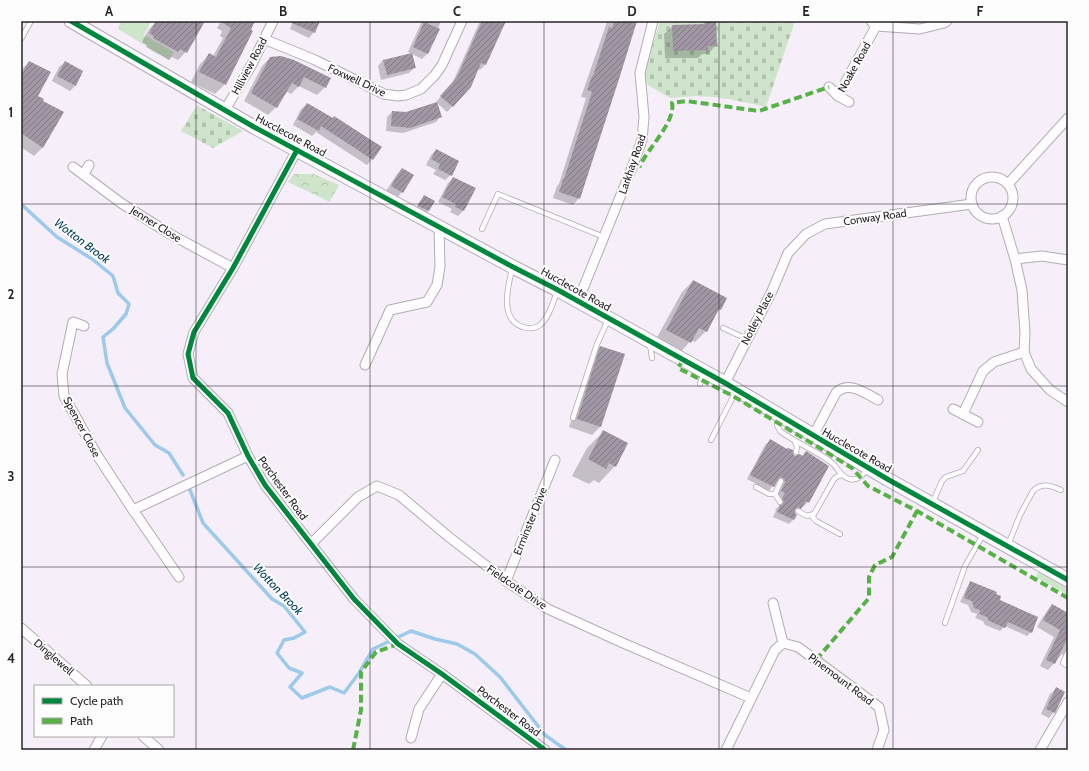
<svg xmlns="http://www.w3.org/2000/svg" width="1089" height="771" font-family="Cabin,sans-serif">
	<defs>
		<pattern id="cemetery-stones" width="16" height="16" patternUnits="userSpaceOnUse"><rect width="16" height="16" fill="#cfe5cb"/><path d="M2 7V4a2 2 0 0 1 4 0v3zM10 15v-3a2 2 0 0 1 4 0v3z" fill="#b2c4ae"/></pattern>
		<pattern id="park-crowns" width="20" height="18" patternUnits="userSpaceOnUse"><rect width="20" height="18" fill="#cfe5cb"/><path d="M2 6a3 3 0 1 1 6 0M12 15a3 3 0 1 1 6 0" fill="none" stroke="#b2c4ae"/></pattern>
		<pattern id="building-hatch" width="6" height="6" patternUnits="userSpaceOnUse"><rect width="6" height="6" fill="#a196a4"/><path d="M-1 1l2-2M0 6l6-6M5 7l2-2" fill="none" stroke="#837a86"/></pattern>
	</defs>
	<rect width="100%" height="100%" fill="#f6eef8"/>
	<g fill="#cfe5cb">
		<polygon points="121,21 151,21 144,35 174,52 169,60 118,29"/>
		<polygon points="1038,571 1068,589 1068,595 1036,577"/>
	</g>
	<g fill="url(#cemetery-stones)">
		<polygon points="660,21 795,21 766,107 729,99 713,97 696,96 670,98 648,85 645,77 646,67"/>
		<polygon points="197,105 200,107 243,131 213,148 181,131"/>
	</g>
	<polygon fill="url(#park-crowns)" points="294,174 314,174 339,185 330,202 288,182"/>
	<g fill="#0003">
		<polygon points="157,21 203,21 186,52 178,60 172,57 169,60 146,47 147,45 142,42 149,29"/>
		<polygon points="221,21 254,21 225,84 215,94 191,82 200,64 209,55 213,56 223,38 220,36 222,31 217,28"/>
		<polygon points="293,21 319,21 314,32 309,38 290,29"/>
		<polygon points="422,21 441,21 428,53 422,59 408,52"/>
		<polygon points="480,21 504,21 485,65 480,70 478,69 470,87 447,112 436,102 452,84"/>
		<polygon points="605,21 636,21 579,198 573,205 553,198 557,186 559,184 586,98 581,97 607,22"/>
		<polygon points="705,22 716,45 708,54 702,54 698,58 665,58 664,34 673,26 702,25"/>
		<polygon points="270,58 325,87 317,95 299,86 291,94 286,91 276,107 268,115 244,101 262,66"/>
		<polygon points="383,60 415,67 409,73 381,80 378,66"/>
		<polygon points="29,62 37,96 42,101 63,112 42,148 34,156 21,147 21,70"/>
		<polygon points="65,62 82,71 75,86 70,91 52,81 59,67"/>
		<polygon points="307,104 372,159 367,165 316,132 312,136 293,125 301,109"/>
		<polygon points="392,112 441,116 436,122 403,133 386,131 387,117"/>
		<polygon points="436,150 451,175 445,180 433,174 436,170 426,165 431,155"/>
		<polygon points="402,169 402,192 397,198 386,191 397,174"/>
		<polygon points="453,178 463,211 458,216 450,212 452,209 438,202 448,183"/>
		<polygon points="424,196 433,201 428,211 423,216 414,211 419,202"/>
		<polygon points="693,281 720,309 714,316 706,331 695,342 691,340 679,354 655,341 682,292"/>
		<polygon points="601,347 600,427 592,435 569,427 592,355"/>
		<polygon points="603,432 615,466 599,483 594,480 589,484 572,476 587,448"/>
		<polygon points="770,441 795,457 802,456 806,452 828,466 808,502 803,507 802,506 796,512 791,511 793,520 789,524 773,517 776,511 775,510 779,506 778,503 782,498 777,496 780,487 780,483 776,481 769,491 747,479 765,445"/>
		<polygon points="971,583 1031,632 1027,636 1005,626 1000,631 985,625 983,621 975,618 977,614 971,612 968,605 960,602 967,587"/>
		<polygon points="1052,605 1068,614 1068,669 1063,666 1066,659 1062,654 1048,670 1040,666 1054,637 1037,627 1046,612"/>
		<polygon points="1056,689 1054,712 1049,718 1041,714 1050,694"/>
	</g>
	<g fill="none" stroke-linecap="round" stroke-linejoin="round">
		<g stroke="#9ccaea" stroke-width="3.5">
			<polyline points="21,204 57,237 92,259 113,276 118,293 129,304 126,314 113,329 103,337 107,363 125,408 155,445 169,453 183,475"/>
			<polyline points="190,490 203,523 272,599 284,606 305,632 294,638 284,640 277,653 289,668 302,673 290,687 302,698 330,687 344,693 359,673 373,649 411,631 435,639 457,644 475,654 500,677 545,735 566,750"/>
		</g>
	</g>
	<g fill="url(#building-hatch)">
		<polygon points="156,21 205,21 187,53 180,49 178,52 153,38 154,36 149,33"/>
		<polygon points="220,21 255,21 251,30 253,31 226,85 199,72 209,53 216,57 231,28"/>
		<polygon points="287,21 320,21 315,33"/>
		<polygon points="482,21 506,21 486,65 481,63 471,87 453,107 440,96 457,77"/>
		<polygon points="614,21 637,21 620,76 580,199 559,192 563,179 564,179 592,92 587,90 592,76 593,76 609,27 612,28"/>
		<polygon points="705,21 716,21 717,46 708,46 708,50 673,51 672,25 705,24"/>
		<polygon points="424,22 440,29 428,54 413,47"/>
		<polygon points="412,53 416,68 387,75 383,60"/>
		<polygon points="281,56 294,60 331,78 326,88 304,77 299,87 292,83 277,108 251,93 270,57"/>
		<polygon points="29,61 51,72 38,96 44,99 43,101 64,112 43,148 21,133 21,75"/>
		<polygon points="65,61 83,71 76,86 57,76"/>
		<polygon points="437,102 442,117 410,128 391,126 392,111 406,112"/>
		<polygon points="307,103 333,118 334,116 382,147 373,160 321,126 319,131 297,119"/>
		<polygon points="436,149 459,161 452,176 438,169 440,164 431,159"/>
		<polygon points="402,168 414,175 403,193 391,186"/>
		<polygon points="453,177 476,188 464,211 455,207 456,204 442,197"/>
		<polygon points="424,195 435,201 429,211 418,206"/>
		<polygon points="693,280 727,298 721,310 719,309 707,332 699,328 691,343 666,330"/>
		<polygon points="600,346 625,354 601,427 577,419"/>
		<polygon points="603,430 628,443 616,467 609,463 606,469 588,459"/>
		<polygon points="770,439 787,449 788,448 793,450 793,454 795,456 799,454 803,456 806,451 829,466 809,503 806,501 801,509 798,507 795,509 795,513 797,515 794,520 777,512 780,506 779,505 782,505 784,502 782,498 785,493 781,491 785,482 784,479 781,477 779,478 774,487 750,475"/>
		<polygon points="970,581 997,592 996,594 1001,596 1000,600 1038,617 1032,633 1008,622 1005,628 989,621 987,617 979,614 980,610 974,608 972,601 964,598"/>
		<polygon points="1052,604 1068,613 1068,637 1055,664 1046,660 1060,630 1043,620"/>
		<polygon points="1056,687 1065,692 1055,713 1046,709"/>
	</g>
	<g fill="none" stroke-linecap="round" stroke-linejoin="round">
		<g stroke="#b2adb4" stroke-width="6">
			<g id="lane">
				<polyline points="21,39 31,21"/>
				<polyline points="482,229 498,194 604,237"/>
				<path d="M512 269C508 286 499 320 523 327 529 329 535 329 540 325 549 318 553 302 557 292"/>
				<polyline points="723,328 747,339"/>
				<polyline points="650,344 652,358"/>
				<polyline points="700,384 704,373"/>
				<path d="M777 416V425L780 431C796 443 815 450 831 462 839 468 838 475 849 479 858 481 863 476 867 469"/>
				<polyline points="573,418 597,344 608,320"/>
				<polyline points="711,440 736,391"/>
				<polyline points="795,441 797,447 796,452"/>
				<polyline points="756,487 769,494 775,494"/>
				<polyline points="780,502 775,494 781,481"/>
				<polyline points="933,502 942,481 946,477 963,471 978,450"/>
				<polyline points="798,511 807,516 814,514 834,479 838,476 842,475"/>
				<polyline points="812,516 816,521 840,534"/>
				<path d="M1008 545 1020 515 1033 491C1042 482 1051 486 1061 490"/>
				<polyline points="945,623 965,566 984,533"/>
				<polyline points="1068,652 1063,663 1068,666"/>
			</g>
		</g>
		<g stroke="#b2adb4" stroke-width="11">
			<g id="street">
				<polyline points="871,21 876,26 920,29 944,23 947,21"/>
				<polyline points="264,39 315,60 384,94 398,96 406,95 421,89 435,75 442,65 462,21"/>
				<polyline points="829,87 838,96 876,26"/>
				<polyline points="838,96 849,102"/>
				<polyline points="225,110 252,64 273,21"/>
				<polyline points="297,150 233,268 194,332 188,354 193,378 228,413 248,456 265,485 354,599 398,644 442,674 545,750"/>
				<polyline points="73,167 121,203 170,234 233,268"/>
				<polyline points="84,174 89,165"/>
				<circle cx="992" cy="198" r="21"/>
				<polyline points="1008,184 1068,118"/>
				<polyline points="1002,216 1015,259 1022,290 1025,333 1024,352 1031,369 1050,390 1068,402"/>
				<polyline points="1015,259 1042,256 1068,260"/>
				<polyline points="578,301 633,165 642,140 644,117 640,73 653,21"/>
				<polyline points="84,326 73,322 62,374 64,396 97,455 133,510 248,456"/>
				<polyline points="365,365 390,310 427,302 437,285 440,267 439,227"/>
				<polyline points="725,383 772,291 788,253 806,234 825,224 972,204"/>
				<polyline points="953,409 978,422"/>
				<polyline points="963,414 983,371 994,362 1024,352"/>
				<path d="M813 436 836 393C848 380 865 393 878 400"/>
				<polyline points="133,510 179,577"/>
				<polyline points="312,543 358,497 377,486 399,495 449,537 506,581 548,609 623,643 751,698"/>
				<polyline points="506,581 555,460"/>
				<polyline points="773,603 783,643"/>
				<polyline points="21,628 87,686"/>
				<polyline points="143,736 159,750"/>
				<polyline points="411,738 419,709 442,674"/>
				<polyline points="94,750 102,736"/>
				<polyline points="726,750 775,650 783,643 798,647 879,707 884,730 877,750"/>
				<polyline points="1040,750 1068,702"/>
			</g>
		</g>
		<g stroke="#b2adb4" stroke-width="15">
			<polyline id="secondary" points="71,21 254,127 513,267 558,290 725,383 889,480 1068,580"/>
		</g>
		<use href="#lane" stroke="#fefcfe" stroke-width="4.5"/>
		<use href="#street" stroke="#fefcfe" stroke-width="9"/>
		<use href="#secondary" stroke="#fefcfe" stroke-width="13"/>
		<g stroke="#56b246" stroke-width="4" stroke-dasharray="8 4" stroke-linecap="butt">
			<path d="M633 165 640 166C647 149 676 122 672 103L686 101 759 111 829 87"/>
			<polyline points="683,360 678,368 733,396 823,450 852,468 868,486 917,511 1068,598"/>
			<polyline points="816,660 869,598 869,577 875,565 892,557 917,511"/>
			<polyline points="353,750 361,710 361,672 376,652 398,644"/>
		</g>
		<g stroke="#fdfdfd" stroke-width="8">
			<g id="cycleway">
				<polyline points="71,21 254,127 513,267 558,290 725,383 889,480 1068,580"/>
				<polyline points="297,150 233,268 194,332 188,354 193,378 228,413 248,456 265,485 354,599 398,644 442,674 545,750"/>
			</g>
		</g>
		<use href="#cycleway" stroke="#00873e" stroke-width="5"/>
	</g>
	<path fill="none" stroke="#282329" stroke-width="1" stroke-opacity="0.55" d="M196 21V750M370 21V750M544 21V750M719 21V750M893 21V750M21 204H1068M21 386H1068M21 567H1068"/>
	<g text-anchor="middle" stroke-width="4" stroke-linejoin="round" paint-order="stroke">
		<g font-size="11" fill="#282329" stroke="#fdfdfd">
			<text transform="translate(249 66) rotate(-62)" y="4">Hillview Road</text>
			<text transform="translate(854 67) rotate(-61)" y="4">Noake Road</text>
			<text transform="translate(357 80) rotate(25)" y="4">Foxwell Drive</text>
			<text transform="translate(291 135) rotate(28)" y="4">Hucclecote Road</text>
			<text transform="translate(632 164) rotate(-71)" y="4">Larkhay Road</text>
			<text transform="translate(875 217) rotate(-8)" y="4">Conway Road</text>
			<text transform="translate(156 224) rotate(32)" y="4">Jenner Close</text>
			<text transform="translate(576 289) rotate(29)" y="4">Hucclecote Road</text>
			<text transform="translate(757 318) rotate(-63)" y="4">Notley Place</text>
			<text transform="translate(82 427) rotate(62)" y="4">Spencer Close</text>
			<text transform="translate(857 450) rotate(30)" y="4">Hucclecote Road</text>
			<text transform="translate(283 488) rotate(54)" y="4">Porchester Road</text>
			<text transform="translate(530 521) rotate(-68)" y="4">Erminster Drive</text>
			<text transform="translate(517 587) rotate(34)" y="4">Fieldcote Drive</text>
			<text transform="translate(54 657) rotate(41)" y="4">Dinglewell</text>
			<text transform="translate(841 679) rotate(37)" y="4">Pinemount Road</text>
			<text transform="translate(509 711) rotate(37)" y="4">Porchester Road</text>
		</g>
		<g font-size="12" font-style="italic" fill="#07405d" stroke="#fdfdfd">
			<text transform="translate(82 241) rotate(37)" y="4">Wotton Brook</text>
			<text transform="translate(278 589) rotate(46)" y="4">Wotton Brook</text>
		</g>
	</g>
	<rect width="1089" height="771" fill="none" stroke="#fdfdfd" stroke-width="44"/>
	<rect x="34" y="685" width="140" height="52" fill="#fdfdfd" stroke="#a8a6a8"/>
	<rect x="42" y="698" width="20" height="6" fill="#00873e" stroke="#a8a6a8"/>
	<text x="70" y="705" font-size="12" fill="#282329">Cycle path</text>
	<rect x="42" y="718" width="20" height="6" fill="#56b246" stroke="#a8a6a8"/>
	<text x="70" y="725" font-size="12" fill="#282329">Path</text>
	<rect x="22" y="22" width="1045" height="727" fill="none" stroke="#282329" stroke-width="1.5"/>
	<g font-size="13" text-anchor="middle" font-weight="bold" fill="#282329">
		<text x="109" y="16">A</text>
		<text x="283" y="16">B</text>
		<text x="457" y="16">C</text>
		<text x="632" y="16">D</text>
		<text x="806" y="16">E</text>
		<text x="980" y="16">F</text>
		<text x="11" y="117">1</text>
		<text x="11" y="299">2</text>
		<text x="11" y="481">3</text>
		<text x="11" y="663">4</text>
	</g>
</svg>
